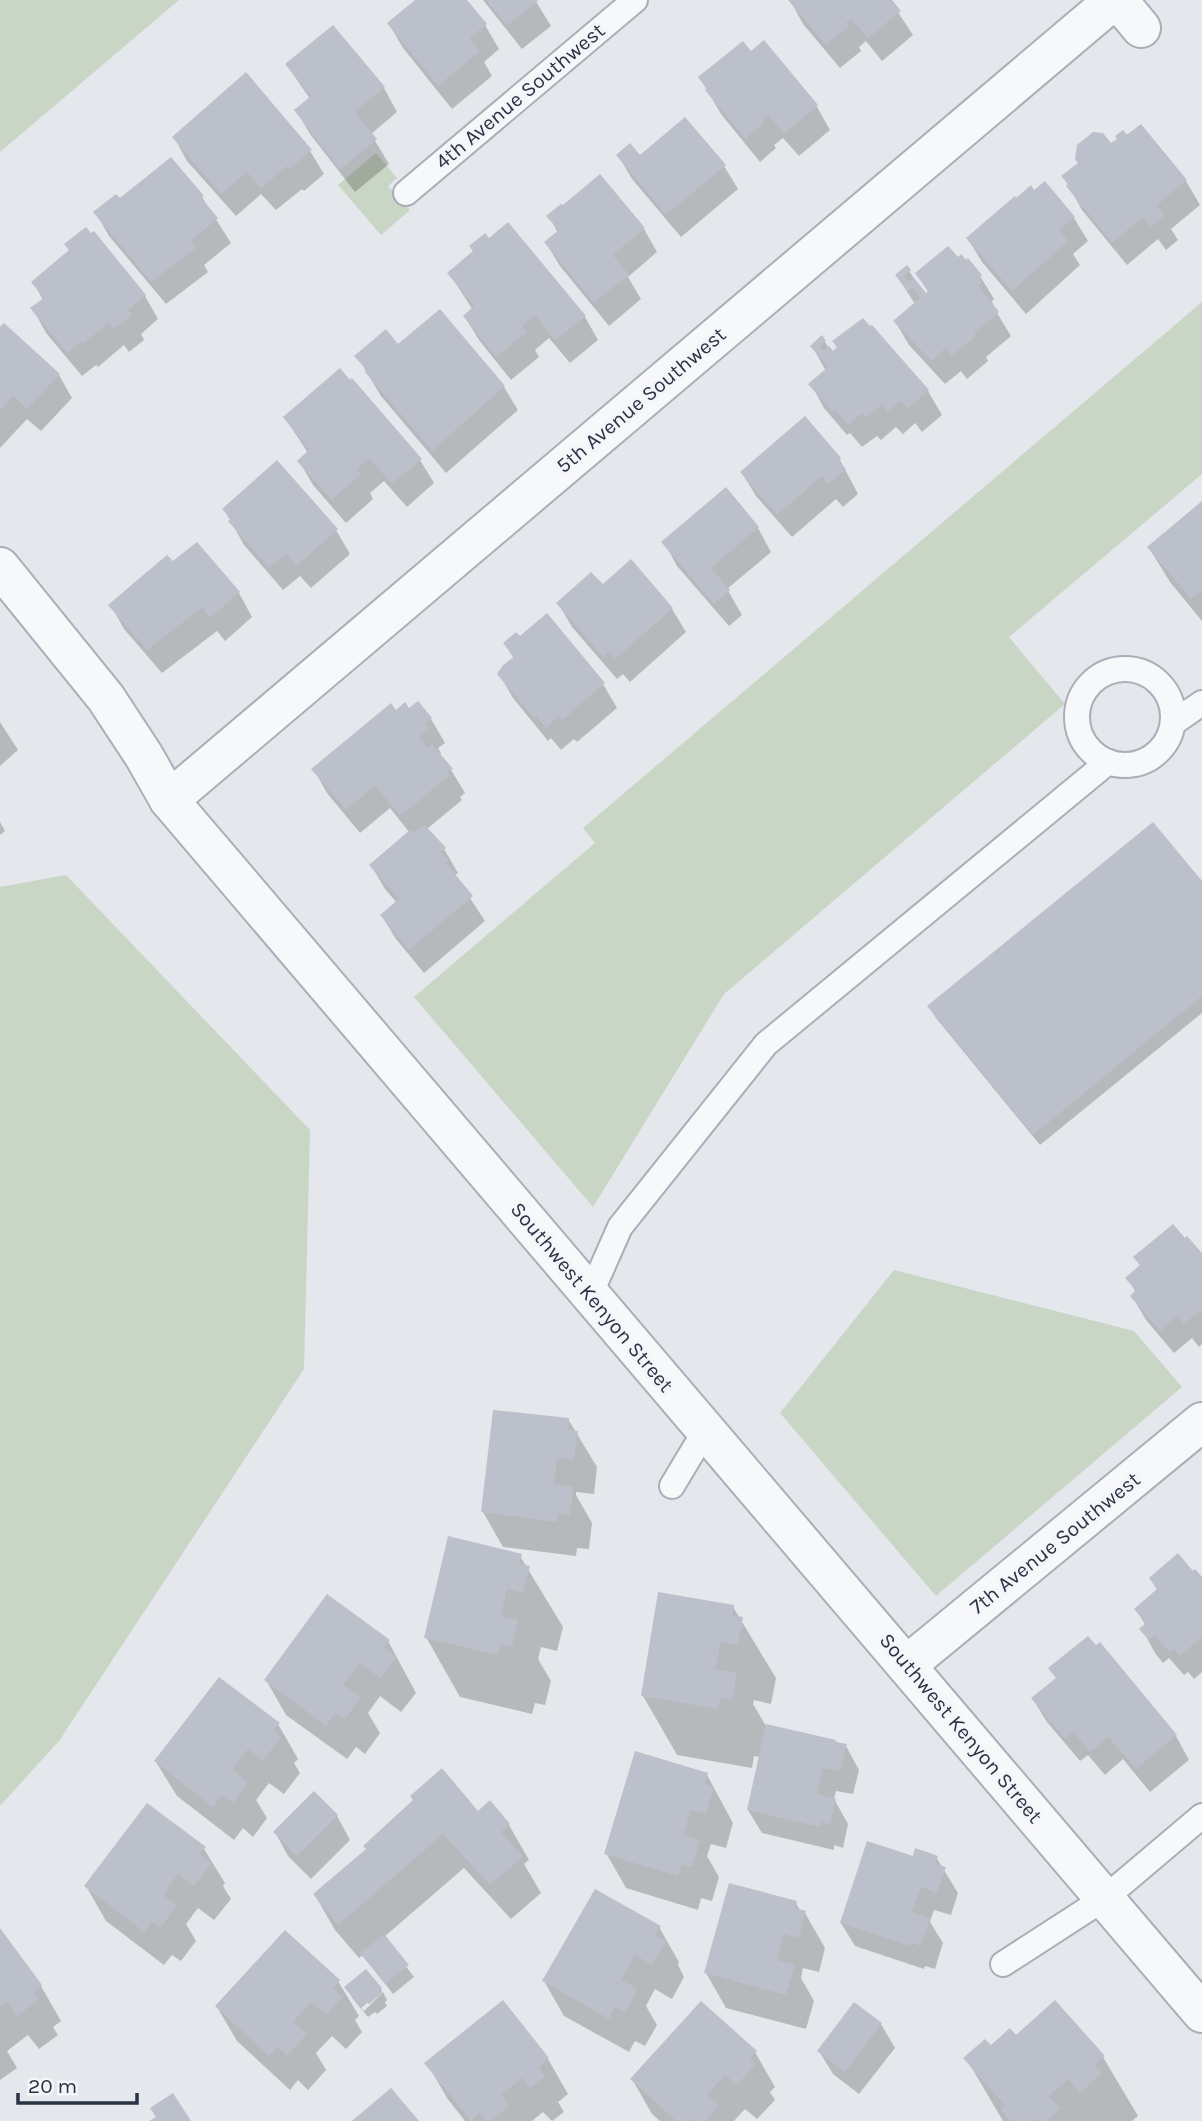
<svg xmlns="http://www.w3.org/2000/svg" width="1202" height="2121" font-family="Karla,sans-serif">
	<rect width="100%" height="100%" fill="#e4e7ec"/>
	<g fill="#c9d6c5">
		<polygon points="0,0 179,0 0,152"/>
		<polygon points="376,153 397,178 388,186 410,210 381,235 338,185"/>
		<polygon points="1202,302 1202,474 1009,637 1065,704 724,994 593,1207 414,997 595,843 583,828"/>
		<polygon points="66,875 310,1130 304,1369 59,1741 0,1806 0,887"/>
		<polygon points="894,1270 1134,1331 1182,1387 936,1596 780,1413"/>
	</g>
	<g fill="#0003">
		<polygon points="418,0 464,0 485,25 499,49 484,62 492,76 452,109 403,48 389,24"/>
		<polygon points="483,0 535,0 551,26 522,49"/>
		<polygon points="790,0 890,0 913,35 882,61 866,41 859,47 861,51 840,68 803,24"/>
		<polygon points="333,27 384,88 397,112 371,134 389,164 355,192 310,134 296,110 310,99 287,65"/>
		<polygon points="764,43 817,107 830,130 799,156 783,138 774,145 776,148 760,162 721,114 700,78 751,54"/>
		<polygon points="1140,126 1186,181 1200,205 1171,229 1178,240 1166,250 1158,239 1127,265 1082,210 1063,176"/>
		<polygon points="174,137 310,151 324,174 304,191 302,189 276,210 261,194 236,216 187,161"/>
		<polygon points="618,155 724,166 738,189 681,237 632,179"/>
		<polygon points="1045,183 1074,218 1088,241 1073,254 1080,265 1026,314 982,262 968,239"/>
		<polygon points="202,197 231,243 204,265 208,272 166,304 109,236 96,213 120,201"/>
		<polygon points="549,216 644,229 657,252 628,277 641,299 609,326 560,266 546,243 558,233"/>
		<polygon points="958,260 980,276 994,299 992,301 994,308 1011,336 986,357 988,361 967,379 961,371 945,384 909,345 895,321 915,304 897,276 909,271 926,296 929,293 917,274"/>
		<polygon points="449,273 585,317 598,340 570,363 549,338 535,350 539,357 511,380 479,340 465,317 473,310"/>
		<polygon points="33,282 145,296 158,319 141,334 144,340 129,352 124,345 98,367 96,365 82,376 46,333 33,309 43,300"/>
		<polygon points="0,330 59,375 72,398 41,431 27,419 0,448"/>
		<polygon points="825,342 831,352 928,391 942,415 922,432 915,423 903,434 896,427 881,440 877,436 862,447 850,433 847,435 824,408 811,384 826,371 812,346"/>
		<polygon points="398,346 504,387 518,410 446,473 381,396 357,356"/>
		<polygon points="285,418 420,460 434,483 407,507 384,481 370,493 373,499 346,523 313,485 299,461 308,453"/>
		<polygon points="840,460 858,494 843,507 836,499 792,537 756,496 742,473"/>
		<polygon points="1202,503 1202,621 1170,582 1149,548"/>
		<polygon points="224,509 336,530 350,554 311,588 300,576 283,590 244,545"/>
		<polygon points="758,528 771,552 727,589 742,615 729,626 677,566 664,542"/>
		<polygon points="197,544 239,593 252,617 225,641 217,631 162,673 124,629 111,605 173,564"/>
		<polygon points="558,603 672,609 686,632 630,682 623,674 617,679 572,627"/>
		<polygon points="505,644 603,684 617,708 577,742 574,739 561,750 551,738 548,741 513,698 499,674 514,659"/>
		<polygon points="417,703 431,719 445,743 438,748 441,753 439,755 451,770 465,793 460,797 462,800 427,829 444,849 458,873 455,875 485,921 424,973 396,939 382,916 397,903 385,889 371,865 409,832 390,808 360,833 327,793 314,770 396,712 409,710"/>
		<polygon points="0,722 18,750 0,766"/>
		<polygon points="0,822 5,831 0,835"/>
		<polygon points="1202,884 1202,1013 1040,1145 936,1018 930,1007"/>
		<polygon points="1202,1256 1202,1344 1199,1347 1192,1338 1174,1353 1146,1320 1132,1296 1136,1293 1128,1278 1141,1267 1136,1257"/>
		<polygon points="568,1419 597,1467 594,1494 576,1492 576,1495 592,1523 589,1549 577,1548 576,1556 503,1547 483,1512"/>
		<polygon points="520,1556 563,1627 557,1651 541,1647 538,1659 551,1681 545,1705 535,1703 532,1714 460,1697 426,1637"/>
		<polygon points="1193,1573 1202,1579 1202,1672 1194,1679 1188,1672 1184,1675 1169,1658 1163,1663 1155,1653 1142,1629 1146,1626 1136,1609 1158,1591 1151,1579"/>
		<polygon points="733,1607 776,1678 771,1704 754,1700 753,1704 766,1726 835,1741 846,1746 859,1770 853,1794 836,1791 834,1799 848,1824 843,1848 834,1845 834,1850 762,1833 748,1810 760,1757 754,1756 752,1768 677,1755 643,1696"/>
		<polygon points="388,1641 416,1693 401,1712 380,1696 368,1713 380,1733 365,1754 356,1747 347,1759 286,1715 266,1680"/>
		<polygon points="1099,1644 1176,1736 1189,1760 1150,1792 1123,1759 1105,1775 1088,1755 1080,1761 1047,1722 1033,1699 1057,1679 1051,1669"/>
		<polygon points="278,1724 298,1759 294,1763 300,1773 284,1794 269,1783 256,1800 267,1818 253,1837 243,1828 234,1840 177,1796 156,1762"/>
		<polygon points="707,1775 733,1823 726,1848 711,1844 707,1856 719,1877 712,1901 701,1898 698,1910 626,1888 606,1853"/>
		<polygon points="478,1813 509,1825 529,1860 524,1864 541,1893 511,1919 464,1868 384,1937 414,1977 393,1994 363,1955 359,1958 335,1930 315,1895"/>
		<polygon points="337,1816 350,1840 311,1879 288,1856 275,1832"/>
		<polygon points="204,1849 225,1883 223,1886 231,1899 214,1920 198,1908 186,1924 196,1941 181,1961 172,1955 164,1965 106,1921 86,1886"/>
		<polygon points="936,1857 958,1893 951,1915 934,1910 930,1922 943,1943 935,1969 925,1966 924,1969 855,1946 841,1923"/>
		<polygon points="796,1903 801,1912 805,1913 825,1948 819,1972 803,1968 801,1978 814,2001 806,2029 726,2008 706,1973"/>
		<polygon points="659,1927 679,1962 678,1965 684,1977 672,1999 655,1989 646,2006 657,2025 645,2046 635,2041 629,2052 564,2016 544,1981"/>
		<polygon points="0,1931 41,1986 61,2021 53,2027 58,2035 39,2049 28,2035 7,2051 17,2068 0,2080"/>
		<polygon points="338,1981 359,2016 355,2020 362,2032 346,2049 332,2036 316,2053 326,2070 308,2090 298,2080 290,2090 237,2041 217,2007"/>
		<polygon points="346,1987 381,1989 382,1991 361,2008 364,2011 383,1992 387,2000 385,2002 387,2006 377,2014 375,2012 368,2017 353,1999"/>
		<polygon points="503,2003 548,2059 568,2094 558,2102 564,2112 552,2121 543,2112 532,2121 465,2121 447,2098 427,2063"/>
		<polygon points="854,2004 881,2024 895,2048 859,2094 833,2074 819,2051"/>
		<polygon points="1015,2038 1103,2057 1138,2116 1132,2121 1003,2121 966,2058"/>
		<polygon points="755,2052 775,2087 770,2092 775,2100 757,2119 745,2109 734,2121 660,2121 652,2114 632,2079"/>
	</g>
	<g fill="#bbc0ca">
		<polygon points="415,0 467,0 487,24 470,38 480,51 438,86 387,23"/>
		<polygon points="486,0 537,0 538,1 507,26"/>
		<polygon points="788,0 892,0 901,11 868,38 851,19 846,23 849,26 826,45"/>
		<polygon points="333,25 385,87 355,112 377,139 340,170 294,110 311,96 285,64"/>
		<polygon points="764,40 818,105 784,134 768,115 762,121 764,123 745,139 705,90 707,89 698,77 743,41 751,51"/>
		<polygon points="246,72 312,150 289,169 287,166 261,188 247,172 221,194 172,137"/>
		<polygon points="685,117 726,165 666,215 616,155 630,143 640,155"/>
		<polygon points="1141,124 1187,180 1157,205 1165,215 1151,227 1143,217 1112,243 1066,186 1068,184 1061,176 1078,163 1075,159 1077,145 1093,132 1103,133 1111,143 1117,139 1115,136 1123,130 1127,135"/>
		<polygon points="171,157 204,196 201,198 218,218 191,241 196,248 151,282 93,212 116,194 120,198"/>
		<polygon points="600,174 645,228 613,255 629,275 594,303 544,242 559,230 546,216 561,204 563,205"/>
		<polygon points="1045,181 1075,217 1059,230 1068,241 1012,291 966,238 1015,196 1016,198 1031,185 1034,190"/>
		<polygon points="508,222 586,316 555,340 535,315 522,326 527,332 496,357 463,316 474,306 447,273 473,251 469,246 485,233 489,238"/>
		<polygon points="86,227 91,233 94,231 146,295 128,310 132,315 114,329 109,323 83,344 81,342 67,353 30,308 44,298 31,282 69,250 64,244"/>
		<polygon points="948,246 958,257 961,254 966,260 968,258 982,275 979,277 983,282 978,286 999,312 974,333 976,336 952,356 946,348 931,361 893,321 920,298 912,287 908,291 895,275 907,265 911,270 904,276 909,282 914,278 926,293 928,291 915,273"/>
		<polygon points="440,309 505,386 432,451 365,372 367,370 354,356 386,329 398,344"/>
		<polygon points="863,318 870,326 872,325 929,390 907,409 900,401 888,412 882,404 866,418 862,413 848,425 835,410 833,412 808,384 828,367 810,346 822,335 826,341 819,347 823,351 829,346 833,351 837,347 832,341"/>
		<polygon points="4,323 60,374 27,409 13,396 0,410 0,327"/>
		<polygon points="340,368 350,380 352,378 422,459 392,484 369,458 357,469 361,474 332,500 297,461 309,450 283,417"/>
		<polygon points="805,416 841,458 839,461 846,469 828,484 822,476 777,515 740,472"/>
		<polygon points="277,460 338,529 296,566 286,554 269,568 228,521 231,519 222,509"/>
		<polygon points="726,487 759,527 711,568 730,590 714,604 661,542"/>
		<polygon points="1202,501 1202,590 1191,599 1147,547"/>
		<polygon points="197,542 240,592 210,618 202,608 147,650 108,605 167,555 173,561"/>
		<polygon points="631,559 673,608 615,659 609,651 603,657 556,603 591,572 603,584"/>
		<polygon points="547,613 605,683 562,720 559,716 546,728 536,716 534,718 497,674 503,665 514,657 503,643 516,632 520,636"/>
		<polygon points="418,701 432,718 425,724 429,728 419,737 428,748 432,744 453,769 447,772 450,775 400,816 375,786 346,810 311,769 391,703 396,710 405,702 409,708"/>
		<polygon points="1153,822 1202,881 1202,996 1033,1135 927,1006"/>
		<polygon points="424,824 446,848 441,852 449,861 446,863 473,896 409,950 380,915 399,899 369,865 410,830 413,833"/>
		<polygon points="1173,1224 1185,1238 1187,1236 1202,1253 1202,1314 1200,1311 1184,1324 1177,1316 1160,1331 1130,1296 1136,1290 1125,1278 1140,1265 1133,1257"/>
		<polygon points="493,1410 569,1418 568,1430 578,1431 574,1460 557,1458 554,1484 573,1487 570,1515 558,1513 557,1522 481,1512"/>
		<polygon points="448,1536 522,1554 519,1564 530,1566 523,1593 507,1589 501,1616 518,1620 512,1647 501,1644 498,1655 424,1638"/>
		<polygon points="1178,1553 1193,1571 1195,1569 1202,1577 1202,1637 1180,1656 1174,1649 1170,1653 1155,1635 1149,1640 1139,1629 1146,1623 1134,1609 1157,1589 1149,1578"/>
		<polygon points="658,1592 734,1605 732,1615 743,1617 738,1645 721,1642 715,1669 737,1673 732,1700 721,1697 718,1709 641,1696"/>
		<polygon points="327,1594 390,1640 384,1647 397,1657 381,1678 359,1663 343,1685 361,1697 344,1720 335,1713 326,1726 264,1680"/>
		<polygon points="1088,1636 1096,1645 1100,1642 1177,1735 1136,1769 1108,1737 1090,1752 1073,1732 1065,1739 1031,1698 1056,1678 1048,1668"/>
		<polygon points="219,1677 280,1723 273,1730 281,1737 263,1761 248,1749 232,1770 248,1782 233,1803 222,1795 213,1807 154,1761"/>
		<polygon points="766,1724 836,1740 835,1742 847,1744 840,1771 823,1768 817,1794 836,1799 830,1825 821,1822 820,1827 747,1810"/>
		<polygon points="635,1751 708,1773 705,1784 714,1787 706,1814 691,1810 683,1835 700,1840 692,1867 682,1864 678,1876 604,1854"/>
		<polygon points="442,1768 478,1811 490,1800 510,1824 501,1832 523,1857 490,1885 443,1834 338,1925 313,1894 366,1849 363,1846 413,1800 410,1796"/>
		<polygon points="314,1791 338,1815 297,1856 273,1832"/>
		<polygon points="147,1803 206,1847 200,1854 212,1863 194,1886 178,1874 163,1895 177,1905 160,1928 152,1922 144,1932 84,1886"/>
		<polygon points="867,1841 913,1856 915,1848 938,1856 935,1864 946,1867 937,1893 921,1887 912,1912 930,1918 921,1946 912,1943 910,1946 840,1923"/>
		<polygon points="729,1883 797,1901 795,1908 806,1911 799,1938 784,1934 777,1960 795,1965 786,1995 704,1973"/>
		<polygon points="595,1889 661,1926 655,1935 666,1941 652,1965 635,1955 621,1980 638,1989 625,2012 615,2007 609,2019 542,1981"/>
		<polygon points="0,1928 42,1985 34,1992 39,1999 17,2016 7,2001 0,2007"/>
		<polygon points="285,1930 340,1980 333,1988 343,1997 326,2015 311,2002 293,2022 307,2034 287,2056 278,2047 269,2056 215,2006"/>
		<polygon points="384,1934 409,1965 385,1984 360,1953"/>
		<polygon points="366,1969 382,1988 379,1990 382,1993 369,2004 367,2002 361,2007 344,1987"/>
		<polygon points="503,2000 549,2058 539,2067 545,2076 530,2088 522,2078 501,2095 510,2106 491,2121 486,2121 480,2113 471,2121 424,2063"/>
		<polygon points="1055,2000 1105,2056 1095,2065 1102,2073 1080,2093 1068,2079 1049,2096 1061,2109 1047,2121 1037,2121 1034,2118 1031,2121 1011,2121 1001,2110 1005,2106 963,2058 985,2039 991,2045 1010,2028 1016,2035"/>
		<polygon points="701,2001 757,2051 750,2059 756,2064 737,2085 725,2075 707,2095 719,2106 706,2121 694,2121 691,2118 689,2121 676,2121 630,2079"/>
		<polygon points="854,2002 882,2023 845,2072 817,2051"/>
		<polygon points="391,2088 419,2121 352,2121"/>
		<polygon points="173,2093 191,2121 149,2121 156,2117 150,2108"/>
	</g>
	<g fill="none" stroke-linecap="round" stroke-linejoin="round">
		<g stroke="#a9aeb7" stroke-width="28">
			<g id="service">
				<polyline points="406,193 635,0"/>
				<circle cx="1125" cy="717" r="48"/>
				<polyline points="1173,723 1202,703"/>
				<polyline points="590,1295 620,1227 766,1044 1108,762"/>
				<polyline points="672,1486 705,1431"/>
				<polyline points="1003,1964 1105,1898 1202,1816"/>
			</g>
		</g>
		<g stroke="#a9aeb7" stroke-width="42">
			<g id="minor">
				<polyline points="1118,0 1141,28"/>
				<path d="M0 567 106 698 144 756 169 800C513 1205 860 1607 1202 2013"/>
				<polyline points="169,800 1114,0"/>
				<polyline points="908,1664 1202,1422"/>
			</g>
		</g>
		<use href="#service" stroke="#f7f8fa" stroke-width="24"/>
		<use href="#minor" stroke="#f7f8fa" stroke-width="38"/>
	</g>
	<g text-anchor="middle" stroke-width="7" stroke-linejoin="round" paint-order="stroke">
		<g font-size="21" fill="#2b3445" stroke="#f4f6f9">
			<text transform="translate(520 96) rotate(-40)" y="7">4th Avenue Southwest</text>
			<text transform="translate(641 400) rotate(-40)" y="7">5th Avenue Southwest</text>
			<text transform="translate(592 1297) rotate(50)" y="7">Southwest Kenyon Street</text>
			<text transform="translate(1055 1543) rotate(-39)" y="7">7th Avenue Southwest</text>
			<text transform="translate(961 1728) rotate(50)" y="7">Southwest Kenyon Street</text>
		</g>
	</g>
	<path d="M18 2093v10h119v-10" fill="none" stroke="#2b3445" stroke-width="3.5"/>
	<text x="28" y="2093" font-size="21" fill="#2b3445" stroke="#f4f6f9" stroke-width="5" paint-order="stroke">20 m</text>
</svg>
